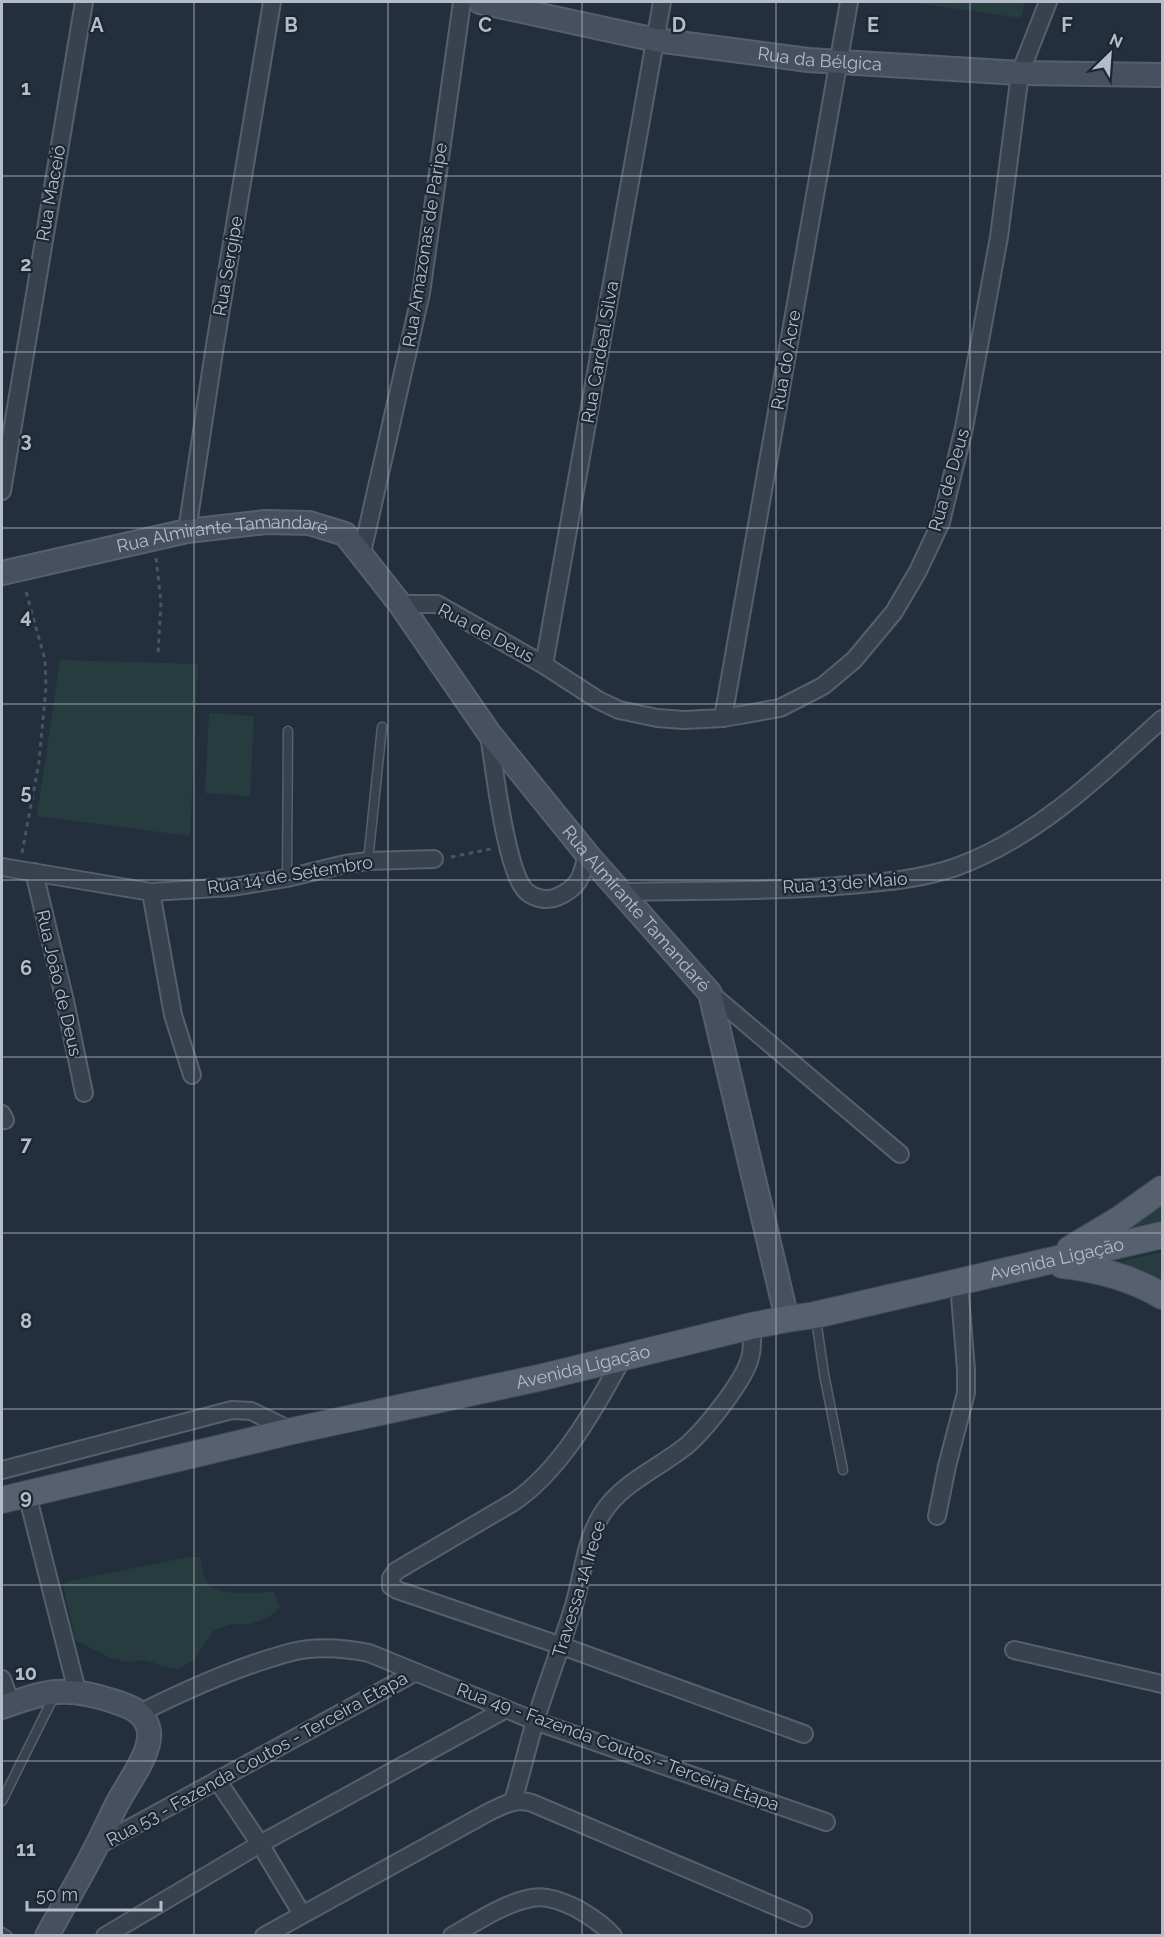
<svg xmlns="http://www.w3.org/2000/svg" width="1164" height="1937" font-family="Raleway,sans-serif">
	<rect width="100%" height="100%" fill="#242f3e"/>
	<g fill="#263c3f">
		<polygon points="909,2 1025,2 1021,18"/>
		<polygon points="60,660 198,664 190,836 37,816"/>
		<polygon points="209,713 254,716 250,796 205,793"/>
		<polygon points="1162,1203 1162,1220 1126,1228"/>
		<polygon points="1162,1252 1162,1283 1115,1263"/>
		<path d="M189 1557H200C202 1564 202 1575 206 1581 217 1599 256 1592 274 1592L280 1608 266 1619 249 1624H232L214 1630 194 1660 178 1669 162 1666 146 1660 128 1662 111 1658 75 1640 63 1584 69 1581Z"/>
	</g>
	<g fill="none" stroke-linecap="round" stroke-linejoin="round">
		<g stroke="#565f6c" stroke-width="11">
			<g id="lane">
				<polyline points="368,861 382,727"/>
				<polyline points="287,878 288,731"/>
				<polyline points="816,1319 824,1374 843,1470"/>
				<polyline points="2,1801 55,1694"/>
				<polyline points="2,1932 8,1936"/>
			</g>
		</g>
		<g stroke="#565f6c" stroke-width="20">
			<g id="street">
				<polyline points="2,491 84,2"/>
				<polyline points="187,531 215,345 272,2"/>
				<polyline points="361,557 421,293 462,2"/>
				<polyline points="400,604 437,604 544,665 598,700 619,710 657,718 684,720 723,718 780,708 823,686 854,660 894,612 918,571 941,522 964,428 999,237 1020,73 1048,2"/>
				<polyline points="544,665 662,2"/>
				<polyline points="723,718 849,2"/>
				<path d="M489 735C494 765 506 875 527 892 535 899 548 901 557 897 580 887 582 876 587 854"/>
				<polyline points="2,867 151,892 232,887 287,878 345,864 368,861 434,859"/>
				<polyline points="34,872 65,1001 84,1093"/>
				<polyline points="151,892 173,1015 192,1075"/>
				<path d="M621 892C697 890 774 892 849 885 886 882 921 879 956 867 1036 838 1101 775 1162 719"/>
				<polyline points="710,993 900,1154"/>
				<polyline points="2,1114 5,1120"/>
				<path d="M623 1357C596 1407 560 1472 512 1503L396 1571 391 1578V1586L397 1590 562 1646 804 1734"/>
				<polyline points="2,1470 232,1410 251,1411 292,1431"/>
				<polyline points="27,1494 77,1691"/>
				<polyline points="937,1516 947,1466 966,1393 966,1370 959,1283"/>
				<polyline points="1014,1650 1162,1684"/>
				<polyline points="2,1679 11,1704"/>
				<path d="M140 1713C182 1692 223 1673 268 1659 281 1655 295 1650 309 1649 329 1647 349 1649 369 1653L535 1721 826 1822"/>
				<polyline points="217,1780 260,1844 302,1914"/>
				<path d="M513 1801C521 1775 527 1748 535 1722 547 1683 562 1645 574 1605 583 1575 585 1541 602 1514 621 1483 659 1468 686 1446 705 1430 744 1381 750 1358 753 1348 752 1337 751 1326"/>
				<polyline points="97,1846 416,1672"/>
				<polyline points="105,1936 260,1844 506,1709"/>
				<path d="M264 1936 487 1813C503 1805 515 1798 532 1803L803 1918"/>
				<path d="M452 1936C475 1923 506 1902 532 1898 547 1895 563 1902 576 1908 590 1916 603 1924 613 1936"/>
			</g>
		</g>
		<g stroke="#565f6c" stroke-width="26">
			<g id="secondary">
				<path id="s1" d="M480 2 656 40 808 60 1020 73 1162 75"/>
				<path id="s2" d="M2 573 187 531 266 522 309 523 345 534 400 604 489 733 587 854 710 993 787 1319"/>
				<path d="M2 1707C46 1691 66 1685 113 1701 129 1706 145 1711 149 1731 152 1752 128 1783 118 1802 110 1817 104 1832 96 1847 81 1877 63 1906 47 1936"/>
			</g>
		</g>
		<g stroke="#414a57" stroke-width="28">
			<g id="primary">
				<polyline points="1070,1249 1120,1219 1162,1189"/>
				<path d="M1062 1265C1098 1269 1131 1277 1162 1296"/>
				<path id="s3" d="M2 1500 292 1431 543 1377 751 1326 787 1319 815 1315 1162 1235"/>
			</g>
		</g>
		<g stroke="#44595c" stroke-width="3" stroke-dasharray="4.5 4.5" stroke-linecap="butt">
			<polyline points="156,558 161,602 158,654"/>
			<polyline points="22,853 39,762 46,687 45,660 25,588"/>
			<polyline points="451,857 491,849"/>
		</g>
		<use href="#lane" stroke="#38414e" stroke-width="8"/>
		<use href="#street" stroke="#38414e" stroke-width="16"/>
		<use href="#secondary" stroke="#465061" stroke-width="22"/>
		<use href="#primary" stroke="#56606e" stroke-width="26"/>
	</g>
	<path fill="none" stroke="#b4bcc9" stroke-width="1.5" stroke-opacity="0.55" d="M194 2V1936M388 2V1936M582 2V1936M776 2V1936M970 2V1936M2 176H1162M2 352H1162M2 528H1162M2 704H1162M2 880H1162M2 1057H1162M2 1233H1162M2 1409H1162M2 1585H1162M2 1761H1162"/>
	<g text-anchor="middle" stroke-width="4.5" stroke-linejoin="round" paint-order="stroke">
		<g font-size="18" fill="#b4bcc9" stroke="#1d2633">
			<text dy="6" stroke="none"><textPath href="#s1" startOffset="345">Rua da Bélgica</textPath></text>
			<text transform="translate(51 193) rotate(-80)" y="6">Rua Maceió</text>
			<text transform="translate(425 245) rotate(-81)" y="6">Rua Amazonas de Paripe</text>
			<text transform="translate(228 266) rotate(-80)" y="6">Rua Sergipe</text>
			<text transform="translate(600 352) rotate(-80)" y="6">Rua Cardeal Silva</text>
			<text transform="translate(786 360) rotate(-80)" y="6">Rua do Acre</text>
			<text transform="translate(949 480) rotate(-74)" y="6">Rua de Deus</text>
			<text dy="6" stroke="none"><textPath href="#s2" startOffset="225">Rua Almirante Tamandaré</textPath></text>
			<text transform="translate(486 633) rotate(28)" y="6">Rua de Deus</text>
			<text transform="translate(290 875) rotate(-9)" y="6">Rua 14 de Setembro</text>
			<text transform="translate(845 883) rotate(-4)" y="6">Rua 13 de Maio</text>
			<text dy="6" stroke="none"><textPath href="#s2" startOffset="825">Rua Almirante Tamandaré</textPath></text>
			<text transform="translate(59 983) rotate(77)" y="6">Rua João de Deus</text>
			<text dy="6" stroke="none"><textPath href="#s3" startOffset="1082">Avenida Ligação</textPath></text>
			<text dy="6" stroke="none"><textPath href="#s3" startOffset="596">Avenida Ligação</textPath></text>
			<text transform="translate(579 1589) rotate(-73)" y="6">Travessa 1A Irece</text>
			<text transform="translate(618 1747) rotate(20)" y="6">Rua 49 - Fazenda Coutos - Terceira Etapa</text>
			<text transform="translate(257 1759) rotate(-29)" y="6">Rua 53 - Fazenda Coutos - Terceira Etapa</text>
		</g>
	</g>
	<g font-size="20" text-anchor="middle" font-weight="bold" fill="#b4bcc9" stroke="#1d2633" stroke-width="4.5" stroke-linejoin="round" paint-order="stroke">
		<text x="97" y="32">A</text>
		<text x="291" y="32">B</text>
		<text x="485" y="32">C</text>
		<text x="679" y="32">D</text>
		<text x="873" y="32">E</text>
		<text x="1067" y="32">F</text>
		<text x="26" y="95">1</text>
		<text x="26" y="271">2</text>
		<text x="26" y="447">3</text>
		<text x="26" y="623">4</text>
		<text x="26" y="799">5</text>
		<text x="26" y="975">6</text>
		<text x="26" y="1151">7</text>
		<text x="26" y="1328">8</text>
		<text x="26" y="1504">9</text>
		<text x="26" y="1680">10</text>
		<text x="26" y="1856">11</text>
	</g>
	<rect width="1164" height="1937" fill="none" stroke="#b4bcc9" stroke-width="6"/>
	<g transform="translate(1110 54) rotate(25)" stroke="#1d2633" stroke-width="4.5" paint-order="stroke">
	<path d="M0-4.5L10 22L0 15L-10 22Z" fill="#b4bcc9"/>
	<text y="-9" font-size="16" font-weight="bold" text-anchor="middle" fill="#b4bcc9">N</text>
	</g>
	<path d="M27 1901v9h134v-9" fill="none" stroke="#b4bcc9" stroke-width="3"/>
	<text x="36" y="1901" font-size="18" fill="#b4bcc9" stroke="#1d2633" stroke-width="4.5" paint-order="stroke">50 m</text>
</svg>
